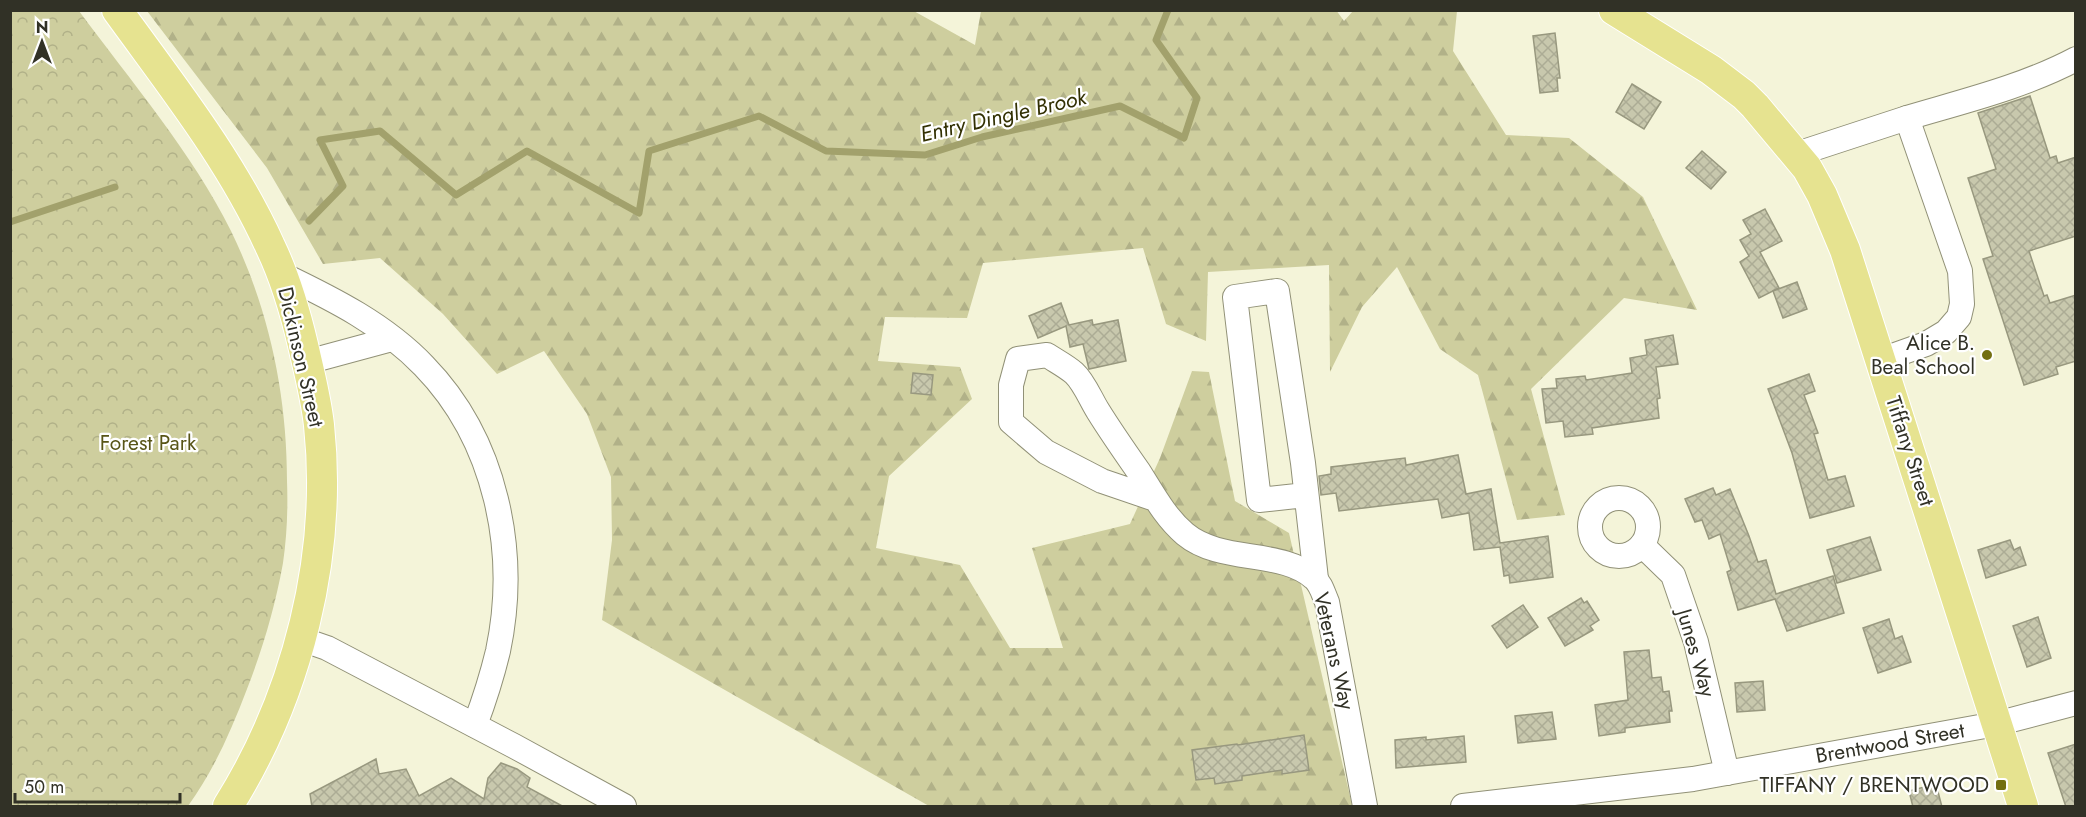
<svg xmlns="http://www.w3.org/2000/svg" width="2086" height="817" font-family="Jost,sans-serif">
	<defs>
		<pattern id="forest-firs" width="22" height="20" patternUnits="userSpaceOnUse" patternTransform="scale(1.5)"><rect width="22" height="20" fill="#cece9e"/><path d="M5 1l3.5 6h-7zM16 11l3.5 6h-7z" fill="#b1b188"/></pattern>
		<pattern id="park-crowns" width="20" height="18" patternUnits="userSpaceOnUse" patternTransform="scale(1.5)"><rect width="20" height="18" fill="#cece9e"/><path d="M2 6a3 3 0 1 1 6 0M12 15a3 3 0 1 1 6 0" fill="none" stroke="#b1b188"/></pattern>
		<pattern id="building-cross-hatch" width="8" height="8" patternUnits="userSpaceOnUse" patternTransform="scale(1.5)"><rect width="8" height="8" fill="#c8c8ad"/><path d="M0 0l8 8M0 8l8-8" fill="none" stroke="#acac95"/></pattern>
	</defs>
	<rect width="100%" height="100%" fill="#f4f4d9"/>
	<polygon fill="url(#forest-firs)" points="912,10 975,45 981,11 1336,10 1344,21 1353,11 1457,11 1453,51 1506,135 1569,138 1643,197 1697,310 1624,298 1531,389 1565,515 1517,520 1478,375 1440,349 1397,267 1362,307 1330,372 1329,265 1208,272 1206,341 1166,324 1143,248 983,263 967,318 885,317 878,361 960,367 972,399 889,476 876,548 960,565 1010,648 1063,648 1032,548 1130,524 1160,458 1192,371 1209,372 1235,501 1289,533 1352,805 1333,806 929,806 602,620 612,540 611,477 587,414 544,351 497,374 443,314 380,258 323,264 267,168 147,11"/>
	<path fill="url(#park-crowns)" d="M10 11H79C130 80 193 154 231 231 269 309 287 394 287 481 288 508 287 536 283 563 275 607 263 648 247 689 231 731 214 770 188 806H11Z"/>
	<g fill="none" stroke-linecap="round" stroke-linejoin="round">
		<g stroke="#a2a16c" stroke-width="7">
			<polyline points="309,221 343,186 320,140 380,131 456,195 527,151 639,213 649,151 759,116 826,151 925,155 982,137 1120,106 1184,138 1197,98 1156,40 1168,10"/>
			<polyline points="10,222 115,187"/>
		</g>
	</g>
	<g fill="url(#building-cross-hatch)" stroke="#98987f" stroke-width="1.5">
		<polygon points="1555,33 1560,78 1557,78 1558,91 1540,93 1533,36"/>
		<polygon points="1632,84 1661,102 1644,129 1616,112"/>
		<polygon points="2030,96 2050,158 2056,156 2058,163 2076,157 2076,236 2029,251 2044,296 2047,295 2050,303 2076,295 2076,361 2056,367 2058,374 2024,385 1983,259 1993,256 1968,178 1996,169 1978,113"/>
		<polygon points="1702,151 1726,172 1711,189 1686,168"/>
		<polygon points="1765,209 1782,241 1760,252 1779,288 1759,298 1740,262 1749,256 1740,240 1751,234 1743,220"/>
		<polygon points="1797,282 1807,309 1783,318 1773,291"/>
		<polygon points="1061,303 1069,325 1092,320 1093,325 1118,320 1126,361 1089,369 1083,344 1070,347 1066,326 1038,338 1029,316"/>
		<polygon points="1673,335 1678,364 1656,367 1660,398 1657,399 1659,418 1592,428 1593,434 1565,437 1563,421 1546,423 1542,389 1557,388 1556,379 1585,376 1586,380 1632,373 1630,358 1647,355 1645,340"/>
		<polygon points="913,373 933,375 931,395 911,393"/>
		<polygon points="1809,374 1815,391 1804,395 1818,433 1814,434 1828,480 1845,476 1854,506 1810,518 1792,453 1768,389"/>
		<polygon points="1458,455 1466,494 1491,489 1500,543 1548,536 1553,577 1510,583 1509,575 1504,576 1500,547 1474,550 1469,513 1442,518 1438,499 1339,511 1336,493 1321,495 1319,476 1331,474 1331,467 1405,458 1406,465"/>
		<polygon points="1713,488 1716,495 1730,489 1749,536 1758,562 1766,560 1776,594 1833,576 1844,613 1787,631 1775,599 1738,610 1727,572 1731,570 1720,534 1709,539 1702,520 1695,522 1685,499"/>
		<polygon points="1870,537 1881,570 1837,583 1827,550"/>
		<polygon points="2010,540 2014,550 2020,547 2026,565 1986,578 1978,550"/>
		<polygon points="1581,598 1584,603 1587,601 1599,620 1590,626 1593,630 1565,646 1548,618"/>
		<polygon points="1523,605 1538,627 1507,648 1492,626"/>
		<polygon points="2038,617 2051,658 2027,667 2013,626"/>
		<polygon points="1889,619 1895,639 1902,636 1911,662 1878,673 1863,628"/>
		<polygon points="1649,650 1652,678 1661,677 1663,692 1669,691 1672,711 1669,711 1670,722 1625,728 1625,732 1599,736 1595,705 1628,700 1624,652"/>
		<polygon points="1763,681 1765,710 1737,712 1735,683"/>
		<polygon points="1552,712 1556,739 1518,743 1515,716"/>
		<polygon points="1304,735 1309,770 1282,774 1282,770 1242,776 1242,780 1215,784 1214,778 1196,780 1192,750 1237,744 1238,745"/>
		<polygon points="1464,736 1466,762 1396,768 1395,740 1426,737 1426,740"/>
		<polygon points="2076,744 2076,807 2066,807 2048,753"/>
		<polygon points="376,759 379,774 406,769 419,796 451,778 484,799 488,778 501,763 517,769 530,778 527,787 564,807 312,807 310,794"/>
		<polygon points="1936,784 1942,807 1913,807 1909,791"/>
	</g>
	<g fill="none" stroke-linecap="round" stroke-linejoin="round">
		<g stroke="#919177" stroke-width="26">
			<g id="minor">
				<path d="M1907 118C1964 101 2023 87 2076 59"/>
				<polyline points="1797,154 1907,118 1960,271 1962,304 1959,317 1946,332 1926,344 1881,360"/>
				<path d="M283 275C333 299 385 325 424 366 496 440 519 551 498 651 492 676 484 701 475 725"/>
				<polyline points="307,362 392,339"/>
				<polyline points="1306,495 1259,500 1235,297 1277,291 1303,463 1316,579"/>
				<circle cx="1619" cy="527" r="29"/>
				<path d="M1155 499 1102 481 1046 452 1011 422V385L1018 359 1047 355C1056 361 1066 366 1074 373 1084 382 1091 400 1098 411 1111 432 1125 452 1139 472 1153 494 1165 517 1185 534 1221 564 1282 549 1314 578 1321 584 1323 593 1327 602L1365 806"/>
				<polyline points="1642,545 1673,575 1696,642 1727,773"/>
				<polyline points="301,639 327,648 514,746 624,806"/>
				<polyline points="1463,806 1693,779 1996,724 2076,703"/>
			</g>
		</g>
		<g stroke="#fff" stroke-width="32">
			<g id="major">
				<path d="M117 10C172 86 231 160 270 246 285 277 295 311 303 345 309 371 316 398 319 425 333 556 297 696 228 806"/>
				<polyline points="1614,10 1711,70 1744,95 1755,106 1807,168 1822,195 1845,250 2023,806"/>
			</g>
		</g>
		<use href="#minor" stroke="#fff" stroke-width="24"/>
		<use href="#major" stroke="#e6e390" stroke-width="30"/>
	</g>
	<g fill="#736f11" stroke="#fff" stroke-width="2">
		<circle cx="1987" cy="355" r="6"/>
		<rect x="1995" y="779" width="12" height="12" rx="3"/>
	</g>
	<g text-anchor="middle" stroke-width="4.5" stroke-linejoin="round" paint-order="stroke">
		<g font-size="21" fill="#313126" stroke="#fff" text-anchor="end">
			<text x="1975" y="350">Alice B.<tspan x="1975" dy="24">Beal School</tspan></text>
			<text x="1989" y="792">TIFFANY / BRENTWOOD</text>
		</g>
		<g font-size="21" fill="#313126" stroke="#fff">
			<text transform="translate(301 357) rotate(77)" y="7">Dickinson Street</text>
			<text transform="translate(1910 451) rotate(72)" y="7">Tiffany Street</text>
			<text transform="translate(1334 651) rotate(77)" y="7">Veterans Way</text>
			<text transform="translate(1696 653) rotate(74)" y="7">Junes Way</text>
			<text transform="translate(1890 743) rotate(-10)" y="7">Brentwood Street</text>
		</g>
		<g font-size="21" fill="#585517" stroke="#fff">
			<text x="148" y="450">Forest Park</text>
		</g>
		<g font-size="22" font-style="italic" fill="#323003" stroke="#fff">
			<text transform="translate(1003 115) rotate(-13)" y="8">Entry Dingle Brook</text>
		</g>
	</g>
	<rect width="2086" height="817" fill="none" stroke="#313126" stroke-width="24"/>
	<g transform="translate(42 42)" stroke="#ffffff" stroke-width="4.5" paint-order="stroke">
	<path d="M0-4.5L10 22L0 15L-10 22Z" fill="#313126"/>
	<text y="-9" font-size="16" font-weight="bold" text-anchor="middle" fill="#313126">N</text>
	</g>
	<path d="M15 793v9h165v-9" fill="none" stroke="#313126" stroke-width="3"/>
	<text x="24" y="793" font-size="18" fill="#313126" stroke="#ffffff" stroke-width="4.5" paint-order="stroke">50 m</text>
</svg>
